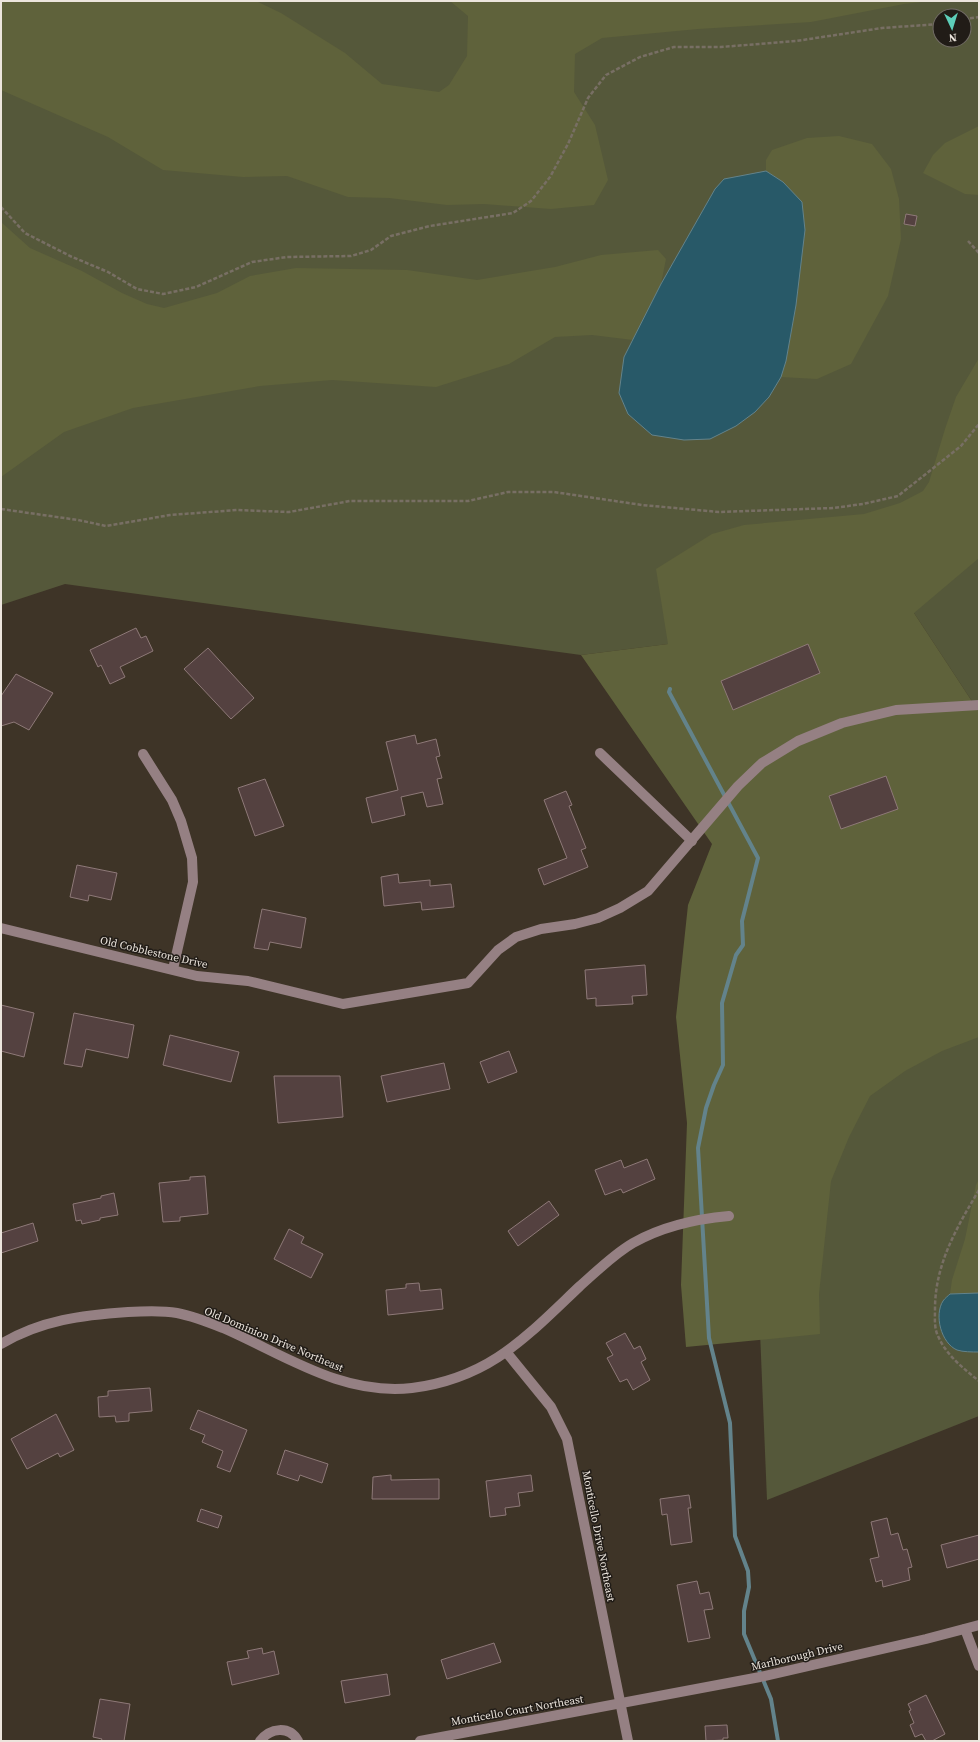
<svg xmlns="http://www.w3.org/2000/svg" width="980" height="1742" font-family="'Source Serif 4',serif">
	<rect width="100%" height="100%" fill="#3e3427"/>
	<g fill="#55583a" fill-rule="evenodd">
		<path d="M1 1H979V712L914 613 581 655 65 584 1 605ZM940 16H964V40H940Z"/>
		<polygon points="979,857 979,1416 767,1500 748,1044"/>
	</g>
	<g fill="#5f623b">
		<polygon points="1,1 256,1 281,13 345,53 382,84 439,92 449,85 467,56 468,16 450,1 931,1 904,4 811,22 698,29 602,38 575,54 574,92 595,125 608,180 594,205 551,209 484,204 447,205 389,198 348,197 287,176 243,177 163,170 108,137 1,90"/>
		<polygon points="979,126 979,195 965,194 923,173 933,155 945,143"/>
		<polygon points="839,136 872,144 891,169 899,199 901,239 888,296 851,364 817,379 781,377 786,361 796,305 783,182 766,171 766,160 772,150 807,138"/>
		<polygon points="1,222 30,248 82,271 122,293 147,304 164,308 217,293 250,276 296,268 407,270 477,280 555,267 601,255 658,250 666,259 661,284 633,340 592,335 555,337 509,364 436,387 332,380 260,386 133,408 64,432 1,477"/>
		<polygon points="979,358 979,558 914,613 979,712 979,1037 942,1051 905,1071 870,1096 849,1137 831,1181 819,1294 820,1334 686,1347 681,1285 687,1123 676,1017 688,905 712,844 581,655 668,644 656,569 712,534 744,525 864,514 900,503 923,491 929,482 945,429 956,397"/>
		<polygon points="979,1179 979,1293 950,1294 952,1280 965,1239 976,1185"/>
	</g>
	<g fill="#285968" stroke="#63838b">
		<polygon points="766,171 783,182 802,202 805,230 796,305 786,361 781,377 769,397 755,412 736,426 710,439 684,440 652,435 628,414 619,393 624,357 661,284 715,189 724,179"/>
		<path d="M979 1293V1352C972 1352 963 1352 957 1350 941 1343 934 1315 943 1301 945 1298 948 1296 950 1294Z"/>
	</g>
	<g fill="none" stroke-linecap="round" stroke-linejoin="round">
		<polyline stroke="#63838b" stroke-width="4" points="670,689 669,692 758,858 742,921 743,945 736,955 722,1003 723,1065 714,1085 706,1108 698,1148 709,1338 730,1423 735,1536 748,1571 749,1587 744,1611 744,1634 771,1699 778,1741"/>
	</g>
	<g fill="#544140" stroke="#8e7978">
		<polygon points="906,214 917,216 915,226 904,224"/>
		<polygon points="136,628 141,638 146,636 153,651 120,667 125,677 110,684 101,665 98,667 90,650"/>
		<polygon points="808,644 820,673 733,710 721,681"/>
		<polygon points="208,648 254,698 231,719 184,669"/>
		<polygon points="16,674 53,693 29,730 14,722 1,726 1,696"/>
		<polygon points="415,735 417,744 436,739 440,756 436,757 442,778 437,779 443,804 427,807 423,792 401,797 405,815 372,823 366,798 398,790 386,742"/>
		<polygon points="886,776 898,809 841,829 829,796"/>
		<polygon points="265,779 284,826 255,836 238,788"/>
		<polygon points="566,791 572,805 569,806 586,848 581,850 588,867 544,885 538,869 567,858 544,800"/>
		<polygon points="77,865 117,873 111,900 89,895 88,901 70,897"/>
		<polygon points="398,874 399,883 430,880 430,886 451,884 454,907 422,910 421,902 384,906 381,877"/>
		<polygon points="262,909 306,918 301,948 270,942 268,950 254,948"/>
		<polygon points="645,965 647,995 632,996 633,1004 596,1006 596,998 587,999 585,970"/>
		<polygon points="1,1005 34,1013 24,1057 1,1051"/>
		<polygon points="74,1013 134,1025 128,1058 86,1049 82,1067 64,1064"/>
		<polygon points="170,1035 239,1052 231,1082 163,1065"/>
		<polygon points="509,1051 517,1072 488,1083 480,1062"/>
		<polygon points="444,1063 450,1089 387,1102 381,1076"/>
		<polygon points="274,1076 340,1076 343,1117 278,1123"/>
		<polygon points="647,1159 655,1179 623,1193 621,1189 605,1195 595,1170 621,1160 624,1168"/>
		<polygon points="205,1176 208,1214 180,1217 180,1221 163,1222 159,1183 190,1180 190,1177"/>
		<polygon points="114,1193 118,1215 100,1218 100,1220 82,1224 81,1220 76,1221 73,1204 101,1198 101,1196"/>
		<polygon points="549,1201 559,1215 518,1246 508,1231"/>
		<polygon points="33,1223 38,1241 1,1253 1,1233"/>
		<polygon points="289,1229 304,1237 301,1243 323,1254 311,1278 274,1259"/>
		<polygon points="419,1283 420,1291 441,1289 443,1309 388,1315 386,1290 406,1288 406,1284"/>
		<polygon points="625,1333 634,1349 640,1346 646,1359 641,1362 650,1380 633,1390 627,1379 620,1382 607,1358 613,1355 606,1343"/>
		<polygon points="150,1388 152,1411 129,1413 129,1421 116,1422 115,1416 99,1417 98,1397 108,1396 108,1391"/>
		<polygon points="198,1410 247,1430 230,1472 217,1467 223,1451 202,1442 205,1435 190,1429"/>
		<polygon points="56,1414 74,1450 60,1457 58,1453 27,1469 11,1439"/>
		<polygon points="285,1450 328,1464 322,1483 300,1475 298,1481 277,1474"/>
		<polygon points="391,1475 391,1480 439,1479 439,1499 372,1499 373,1477"/>
		<polygon points="531,1475 533,1491 518,1493 520,1506 505,1508 506,1515 490,1517 486,1481"/>
		<polygon points="689,1495 691,1508 688,1508 692,1542 671,1545 667,1514 662,1515 660,1499"/>
		<polygon points="201,1509 222,1516 218,1528 197,1521"/>
		<polygon points="887,1518 891,1535 898,1533 903,1550 907,1549 912,1567 908,1568 910,1580 883,1587 882,1580 876,1582 870,1559 879,1557 871,1522"/>
		<polygon points="979,1535 979,1559 947,1568 941,1545"/>
		<polygon points="697,1581 700,1594 709,1592 713,1609 704,1610 710,1638 688,1642 677,1585"/>
		<polygon points="494,1643 501,1662 447,1679 441,1660"/>
		<polygon points="262,1648 263,1654 274,1651 279,1674 232,1685 227,1662 249,1658 247,1651"/>
		<polygon points="387,1674 390,1695 345,1703 341,1681"/>
		<polygon points="926,1695 945,1734 932,1741 926,1741 922,1734 915,1737 910,1725 914,1723 909,1711 911,1710 908,1704"/>
		<polygon points="100,1699 130,1704 124,1741 101,1741 102,1739 93,1737"/>
		<polygon points="727,1725 728,1738 723,1738 723,1740 706,1741 705,1726"/>
	</g>
	<g fill="none" stroke-linecap="round" stroke-linejoin="round">
		<g stroke="#786f64" stroke-width="2.5" stroke-dasharray="4 2" stroke-linecap="butt">
			<polyline points="964,19 979,17"/>
			<polyline points="1,207 25,233 70,256 108,272 137,289 163,294 196,287 252,262 287,257 351,256 371,250 391,236 430,226 513,213 531,201 550,177 568,144 588,98 606,75 640,57 674,47 721,47 796,41 882,28 940,24"/>
			<polyline points="968,241 979,253"/>
			<polyline points="1,509 78,520 106,526 170,515 237,510 289,512 350,501 468,501 508,492 554,492 642,505 719,512 833,508 863,504 898,496 961,446 979,424"/>
			<path d="M979 1190C957 1227 935 1264 935 1309 935 1318 934 1328 938 1336 946 1355 964 1369 979 1381"/>
		</g>
		<g stroke="#958083" stroke-width="10">
			<polyline points="600,753 692,841"/>
			<polyline points="143,754 172,800 181,821 192,858 193,882 173,969"/>
			<polyline points="1,928 197,976 248,981 343,1004 468,983 498,950 516,937 541,929 575,924 598,918 620,908 648,891 738,786 762,763 798,741 842,723 896,710 979,705"/>
			<path d="M1 1344C41 1320 83 1315 128 1312 144 1311 161 1310 177 1313 192 1316 208 1322 223 1328 283 1354 342 1396 412 1388 490 1378 526 1337 580 1286 597 1271 614 1254 633 1243 663 1226 695 1219 729 1216"/>
			<polyline points="507,1353 551,1407 567,1439 628,1741"/>
			<polyline points="965,1629 979,1666"/>
			<path d="M260 1741C270 1728 289 1725 298 1741"/>
			<polyline points="420,1741 760,1677 926,1639 979,1625"/>
		</g>
	</g>
	<g text-anchor="middle" stroke-width="3" stroke-linejoin="round" paint-order="stroke">
		<g font-size="11" fill="#ece5dd" stroke="#211c17">
			<text transform="translate(154 952) rotate(13)" y="4">Old Cobblestone Drive</text>
			<text transform="translate(274 1339) rotate(23)" y="4">Old Dominion Drive Northeast</text>
			<text transform="translate(599 1536) rotate(79)" y="4">Monticello Drive Northeast</text>
			<text transform="translate(797 1656) rotate(-13)" y="4">Marlborough Drive</text>
			<text transform="translate(517 1710) rotate(-10)" y="4">Monticello Court Northeast</text>
		</g>
	</g>
	<rect width="980" height="1742" fill="none" stroke="#ece5dd" stroke-width="4"/>
	<g transform="translate(952 28) rotate(176)"><circle r="19" fill="#211c17" stroke="#726c66"/>
	<path d="M0-3L7 15L0 10L-7 15Z" fill="#5dceb9"/>
	<text y="-6" font-size="11" font-weight="bold" text-anchor="middle" fill="#ece5dd">N</text>
	</g>
</svg>
